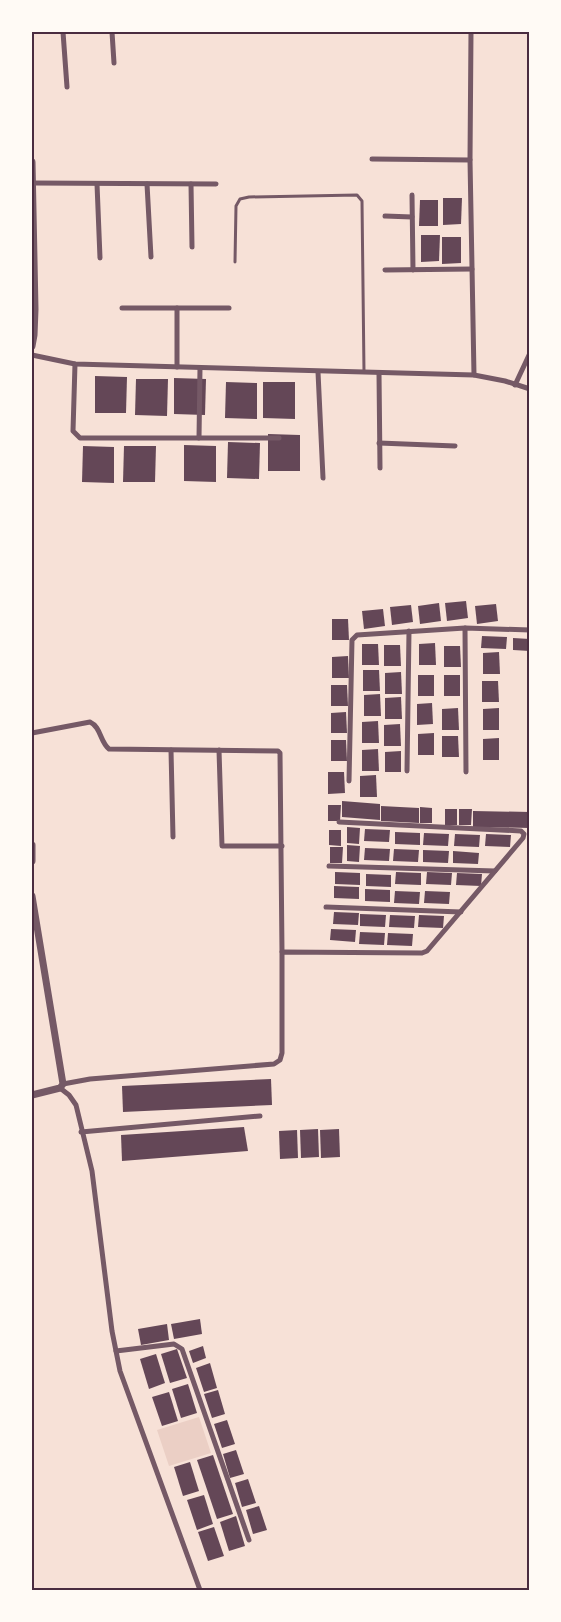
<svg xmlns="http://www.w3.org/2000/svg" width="561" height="1622" font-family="Figtree,sans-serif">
	<rect width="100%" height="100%" fill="#f7e1d7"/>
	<polygon fill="#ebcfc5" points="199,1417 211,1453 169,1466 157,1430"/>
	<g fill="#644757">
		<polygon points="443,198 462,198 461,224 443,225"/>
		<polygon points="420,200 438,200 438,226 419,226"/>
		<polygon points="421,235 440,235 439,261 421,262"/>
		<polygon points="442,237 461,237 461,263 442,264"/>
		<polygon points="95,376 127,377 126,413 95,413"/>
		<polygon points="174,378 206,379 205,415 174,414"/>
		<polygon points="136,379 168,379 167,416 135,415"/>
		<polygon points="226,382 257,383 257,419 225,418"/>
		<polygon points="263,382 295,382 295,419 263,418"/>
		<polygon points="268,434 300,435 300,471 268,471"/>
		<polygon points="228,442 260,443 259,479 227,478"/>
		<polygon points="184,445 216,446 216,482 184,481"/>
		<polygon points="83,446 114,447 114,483 82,482"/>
		<polygon points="124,446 156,446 155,482 123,482"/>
		<polygon points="466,601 468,618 447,621 445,603"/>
		<polygon points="439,603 441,621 420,624 418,606"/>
		<polygon points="496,604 498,621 477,624 475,606"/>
		<polygon points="411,605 413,622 392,625 390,607"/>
		<polygon points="383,609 385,626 364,629 362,611"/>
		<polygon points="332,619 348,619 349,640 332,640"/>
		<polygon points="482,636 507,637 506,649 481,648"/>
		<polygon points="513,638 530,639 530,651 513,650"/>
		<polygon points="435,643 436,665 419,665 419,644"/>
		<polygon points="362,644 378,644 379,665 362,665"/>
		<polygon points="384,645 400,645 401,666 384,666"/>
		<polygon points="444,646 460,646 461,667 444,667"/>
		<polygon points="499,652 500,674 483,674 483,653"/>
		<polygon points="348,656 349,678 332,678 332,657"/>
		<polygon points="363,670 379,670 380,691 363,691"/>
		<polygon points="401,672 402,694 385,694 385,673"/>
		<rect x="418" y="675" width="16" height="21"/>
		<rect x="444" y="675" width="16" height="21"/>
		<polygon points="482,681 498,681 499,702 482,702"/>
		<polygon points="331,685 347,685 348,706 331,706"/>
		<polygon points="380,694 381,716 364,716 364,695"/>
		<polygon points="401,697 402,719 385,719 385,698"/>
		<polygon points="432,703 433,724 417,725 417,704"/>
		<polygon points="458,708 459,730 442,730 442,709"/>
		<polygon points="499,708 499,730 483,730 483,709"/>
		<polygon points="346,712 347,733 331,733 331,713"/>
		<polygon points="378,721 379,743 362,743 362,722"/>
		<polygon points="400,724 401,746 384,746 384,725"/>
		<polygon points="434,733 434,755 418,755 418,734"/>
		<polygon points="442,736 458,736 459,757 442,757"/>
		<polygon points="499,738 499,760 483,760 483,739"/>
		<polygon points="331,740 346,740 347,761 331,761"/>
		<polygon points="378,749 379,771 362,771 362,750"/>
		<polygon points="401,751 401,772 385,772 385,752"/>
		<polygon points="328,772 344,772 345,793 328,794"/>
		<polygon points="376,775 377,797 360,797 360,776"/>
		<polygon points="342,801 380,804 380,820 342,817"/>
		<polygon points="328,805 341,805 340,821 328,821"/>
		<polygon points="381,806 419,808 419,823 381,821"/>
		<polygon points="420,807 432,808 432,823 420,823"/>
		<rect x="445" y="809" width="12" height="16"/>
		<polygon points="459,809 472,809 471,825 459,825"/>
		<polygon points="473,811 530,812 530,828 473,827"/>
		<polygon points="347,827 360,828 359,844 347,843"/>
		<polygon points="365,829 390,830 389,842 364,841"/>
		<polygon points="329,830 341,830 341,846 329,845"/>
		<polygon points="395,832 420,833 420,845 395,844"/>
		<polygon points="424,833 449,834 448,846 423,845"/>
		<polygon points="455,834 480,835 479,847 454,846"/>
		<polygon points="486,834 511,835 510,847 485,846"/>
		<polygon points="347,845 360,846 359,862 347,861"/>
		<polygon points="330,847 343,847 342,863 330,863"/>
		<polygon points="365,848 390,849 389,861 364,860"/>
		<polygon points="394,849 419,850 418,862 393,861"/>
		<polygon points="423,850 449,851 448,863 423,862"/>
		<polygon points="453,851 479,853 478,864 453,863"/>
		<polygon points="335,872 360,873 360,885 335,884"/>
		<polygon points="396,872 421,873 421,885 395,884"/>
		<polygon points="427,872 452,873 451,885 426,884"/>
		<polygon points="457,873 482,874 481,886 456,885"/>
		<polygon points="366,874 391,875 391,887 366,886"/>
		<polygon points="334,886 359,887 359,899 334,898"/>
		<polygon points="365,889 390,890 390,902 365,901"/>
		<polygon points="395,891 420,892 419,904 394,903"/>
		<polygon points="425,891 450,892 449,904 424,903"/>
		<polygon points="334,912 359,913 358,925 333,924"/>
		<polygon points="360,914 386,915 385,927 360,926"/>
		<polygon points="390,915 415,916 414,928 389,927"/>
		<polygon points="419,915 444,916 443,928 418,927"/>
		<polygon points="331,929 356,930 355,942 330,940"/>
		<polygon points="360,932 385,933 384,945 359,944"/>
		<polygon points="388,933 413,934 412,946 387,945"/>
		<polygon points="271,1079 272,1105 123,1112 122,1086"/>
		<polygon points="244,1127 248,1151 122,1161 121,1135"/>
		<polygon points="318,1129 319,1157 301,1158 300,1130"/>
		<polygon points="339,1129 340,1157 321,1158 320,1130"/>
		<polygon points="297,1130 298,1158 280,1159 279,1131"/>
		<polygon points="200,1319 202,1334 174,1339 171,1324"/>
		<polygon points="167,1324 169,1340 141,1345 138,1329"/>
		<polygon points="203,1346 206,1358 193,1363 189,1351"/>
		<polygon points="177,1349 187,1378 170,1383 161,1354"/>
		<polygon points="156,1354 165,1383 149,1389 140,1359"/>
		<polygon points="210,1363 217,1388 204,1392 196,1368"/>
		<polygon points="188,1384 197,1413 181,1418 172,1389"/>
		<polygon points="218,1390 225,1414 212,1418 204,1394"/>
		<polygon points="169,1392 178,1421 162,1426 152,1397"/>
		<polygon points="227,1420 235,1444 222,1448 214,1424"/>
		<polygon points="236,1450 244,1474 230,1478 223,1454"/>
		<polygon points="213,1455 233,1514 217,1519 197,1460"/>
		<polygon points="190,1462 199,1491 183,1496 174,1467"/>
		<polygon points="248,1479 256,1503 242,1507 235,1483"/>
		<polygon points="204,1495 213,1524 197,1530 187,1500"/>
		<polygon points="259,1506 267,1530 253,1534 246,1510"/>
		<polygon points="236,1516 245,1546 229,1551 220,1522"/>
		<polygon points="214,1527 224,1556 208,1561 198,1532"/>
	</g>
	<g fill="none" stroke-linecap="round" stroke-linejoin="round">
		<polyline stroke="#755966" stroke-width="3" points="235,262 236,206 240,199 249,197 357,195 362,201 364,372"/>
		<g stroke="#755966" stroke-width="5">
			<polyline points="63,32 67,87"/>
			<polyline points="112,32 114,63"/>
			<polyline points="471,32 470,160 474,375"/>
			<polyline points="372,159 470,160"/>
			<polyline points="33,183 216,184"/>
			<polyline points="97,184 100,258"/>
			<polyline points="147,184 151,257"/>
			<polyline points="191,184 192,247"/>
			<polyline points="412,195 413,270"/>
			<polyline points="385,216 412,217"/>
			<polyline points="385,270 472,269"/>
			<polyline points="122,308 229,308"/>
			<polyline points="177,308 177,367"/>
			<polyline points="32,355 75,364 474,375 505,381 530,389"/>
			<polyline points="75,364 73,431 80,438 279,438"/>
			<polyline points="318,372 323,478"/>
			<polyline points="379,373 380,468"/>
			<polyline points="515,385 530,353"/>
			<polyline points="199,438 200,368"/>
			<polyline points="379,443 455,446"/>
			<polyline points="465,628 466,772"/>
			<path d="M32 733 90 722C101 727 100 742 109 749L278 751 280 753 282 952"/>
			<polyline points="171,750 173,837"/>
			<polyline points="219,750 222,846 282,846"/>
			<polyline points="407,771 409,631"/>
			<polyline points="349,781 352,640 357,635 465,628 530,630"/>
			<polyline points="329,866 495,871"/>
			<polyline points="326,907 461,912"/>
			<polyline points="63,1084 90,1079 274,1064 280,1060 282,1053 282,952 422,953 427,951 523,838 524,834 521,831 339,822"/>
			<polyline points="60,1088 69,1095 76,1105 92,1171 112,1331 120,1371 200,1590"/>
			<polyline points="81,1132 260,1116"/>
			<polyline points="116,1351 174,1344 182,1349 249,1540"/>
		</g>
		<g stroke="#755966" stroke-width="7">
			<polyline points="32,162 35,309 34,335 32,346"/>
			<polyline points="32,845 32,861"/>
			<polyline points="32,896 63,1084 60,1088 32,1095"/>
		</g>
	</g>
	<rect width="561" height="1622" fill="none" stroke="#fffaf5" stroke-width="66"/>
	<rect x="33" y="33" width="495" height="1556" fill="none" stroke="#4a2c40" stroke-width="2"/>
</svg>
